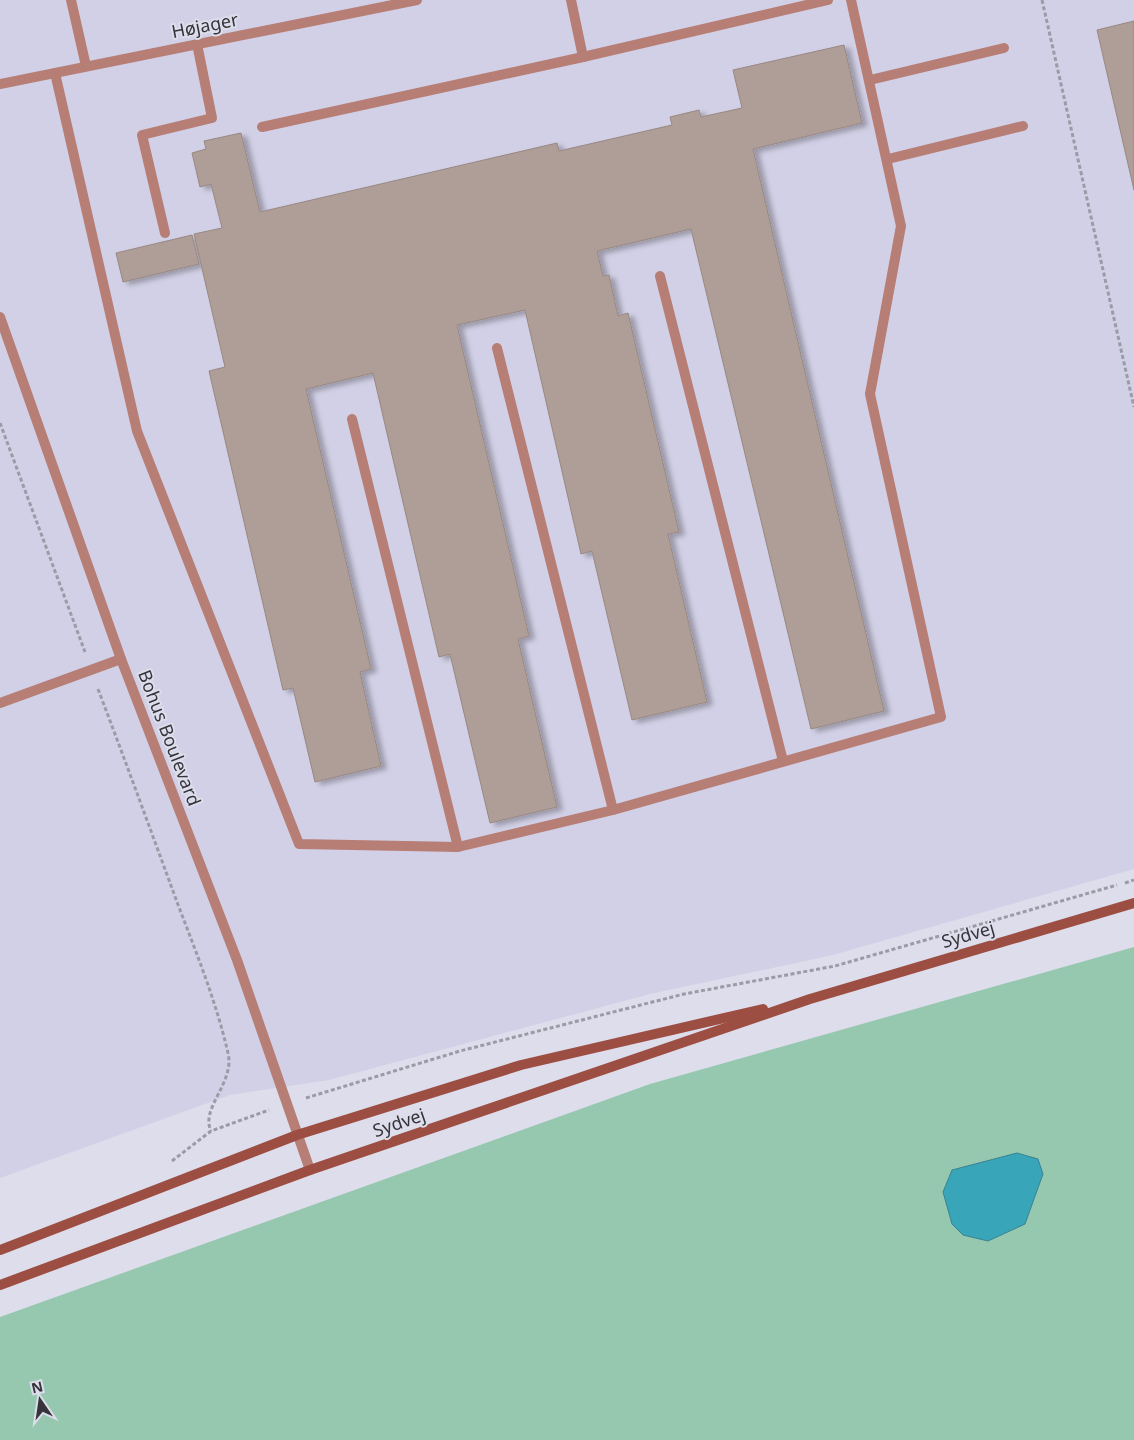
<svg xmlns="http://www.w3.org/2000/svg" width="1134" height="1440" font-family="'Noto Sans',sans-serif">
	<defs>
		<filter id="shadow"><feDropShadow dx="5.5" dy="3" stdDeviation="2.5" flood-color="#0004"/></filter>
	</defs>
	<rect width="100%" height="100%" fill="#deddec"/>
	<polygon fill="#d2d0e6" points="0,0 1134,0 1134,869 833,955 650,994 329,1080 230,1095 0,1178"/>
	<polygon fill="#96c8af" points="1134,947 1134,1440 0,1440 0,1317 650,1084"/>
	<polygon fill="#39a5b8" stroke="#388392" points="1017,1153 1038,1159 1043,1174 1025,1224 988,1241 963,1235 952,1224 943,1192 952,1170"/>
	<g fill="#af9e98" stroke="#988882" filter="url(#shadow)">
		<polygon points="1134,21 1134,190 1097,30"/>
		<polygon points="844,45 862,123 753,149 884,711 811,729 691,229 597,251 603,276 609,275 618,316 628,313 679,532 668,534 707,702 632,720 592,551 581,554 525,310 457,325 529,636 518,639 557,807 490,823 450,654 439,657 373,373 306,389 371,669 360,672 381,766 315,782 293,688 283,690 209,371 225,367 194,234 222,228 211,184 200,187 192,153 206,149 204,141 241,133 260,212 557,143 559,151 672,125 670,117 699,110 701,117 742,108 733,70"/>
		<polygon points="192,235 199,264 123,282 116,253"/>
	</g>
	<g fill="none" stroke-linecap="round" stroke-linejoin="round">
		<g stroke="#9b9ba6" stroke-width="3" stroke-dasharray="4 2.5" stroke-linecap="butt">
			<polyline points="1042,0 1134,407"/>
			<polyline points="0,423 85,652"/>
			<path d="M98 689C125 760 151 831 177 902 196 952 216 1001 228 1053 235 1083 200 1108 211 1131"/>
			<polyline points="1125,883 1134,880"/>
			<polyline points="306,1098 460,1051 684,994 835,966 1117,885"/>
			<polyline points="172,1161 211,1131 269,1110"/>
		</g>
		<g stroke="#b67e75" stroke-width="10">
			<polyline points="71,0 86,66"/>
			<polyline points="571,0 583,57"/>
			<polyline points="55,73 137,431 299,844 458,847 613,810 941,717 870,394 901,226 851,0"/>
			<polyline points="870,80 1004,48"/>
			<polyline points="262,127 583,57 828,0"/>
			<polyline points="888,159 1023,126"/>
			<polyline points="165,233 142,135 212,118 197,44"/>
			<polyline points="660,276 783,761"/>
			<polyline points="497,348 613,810"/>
			<polyline points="352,419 458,847"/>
		</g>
		<g stroke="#b67e75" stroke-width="10">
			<polyline points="0,84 417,0"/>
			<polyline points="0,317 121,659 237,960 310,1170"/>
			<polyline points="0,703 121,659"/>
		</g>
		<g stroke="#9d4e42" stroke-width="10">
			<polyline points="0,1250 297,1135 521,1065 763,1009"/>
			<polyline points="0,1285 310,1170 810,999 1134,903"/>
		</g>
	</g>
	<g text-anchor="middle" stroke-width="4" stroke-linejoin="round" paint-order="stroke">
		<g font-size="18" fill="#34343a" stroke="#deddec">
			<text transform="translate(205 26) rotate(-11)" y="6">Højager</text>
			<text transform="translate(169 738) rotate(69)" y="6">Bohus Boulevard</text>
			<text transform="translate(968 935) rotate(-16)" y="6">Sydvej</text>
			<text transform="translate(399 1123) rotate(-19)" y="6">Sydvej</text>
		</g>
	</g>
	<g transform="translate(40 1400) rotate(347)" stroke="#deddec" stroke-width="4" paint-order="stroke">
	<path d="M0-4L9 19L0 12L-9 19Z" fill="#34343a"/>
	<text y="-8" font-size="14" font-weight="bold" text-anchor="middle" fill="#34343a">N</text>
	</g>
</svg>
